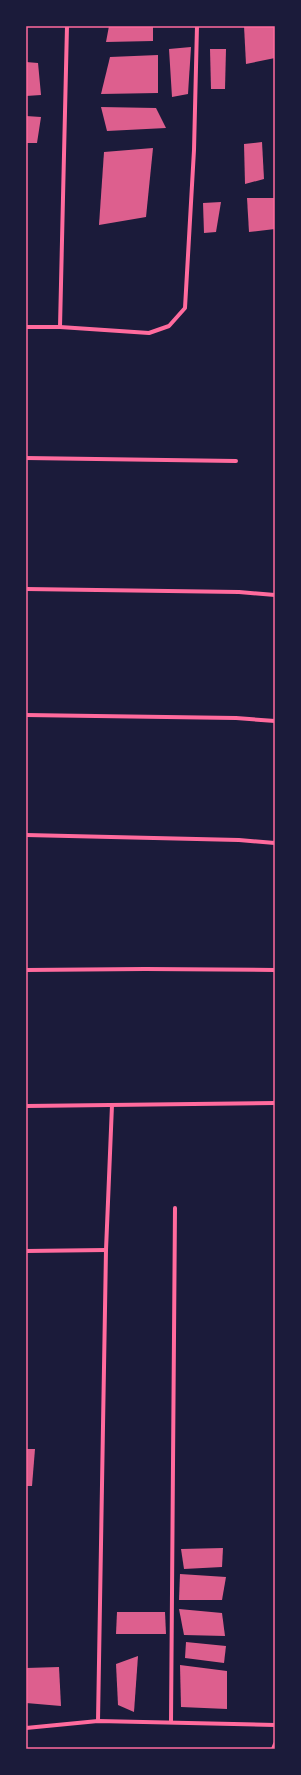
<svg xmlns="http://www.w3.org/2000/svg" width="301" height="1775" font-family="'Asap Condensed',sans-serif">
	<rect width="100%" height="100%" fill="#1b1b3a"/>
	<g fill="#dd5f8e">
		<polygon points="109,26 153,26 153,41 106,42"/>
		<polygon points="244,26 275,26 275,58 246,64"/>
		<polygon points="191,47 188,94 172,97 169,49"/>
		<polygon points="210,49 226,49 225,89 211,89"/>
		<polygon points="158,55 158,93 101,94 110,57"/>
		<polygon points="26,62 38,63 41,95 26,96"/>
		<polygon points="101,107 156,108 166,128 107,131"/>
		<polygon points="26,116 41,117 37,143 26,143"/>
		<polygon points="262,142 264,179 245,184 244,144"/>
		<polygon points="153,148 146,217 99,225 104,152"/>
		<polygon points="247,198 275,198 275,229 249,232"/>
		<polygon points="221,202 216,232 204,233 203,203"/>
		<polygon points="26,1449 35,1449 32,1486 26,1486"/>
		<polygon points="223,1548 222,1567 184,1569 181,1549"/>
		<polygon points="180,1574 226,1577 222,1600 179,1600"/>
		<polygon points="179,1609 222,1613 225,1636 184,1635"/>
		<polygon points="117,1612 165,1612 166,1634 116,1634"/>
		<polygon points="186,1642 226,1646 224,1663 185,1658"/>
		<polygon points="138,1656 134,1712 118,1705 116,1664"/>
		<polygon points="180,1665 227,1671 227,1709 181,1707"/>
		<polygon points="59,1667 61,1706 26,1703 26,1668"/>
	</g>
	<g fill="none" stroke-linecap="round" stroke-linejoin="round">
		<g stroke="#ff6b9d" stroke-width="4">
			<polyline points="26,327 60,327 149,333 169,326 185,308 194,150 197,26"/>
			<polyline points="60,327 67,26"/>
			<polyline points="26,458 236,461"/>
			<polyline points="26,589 239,592 275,595"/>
			<polyline points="26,715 236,718 275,721"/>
			<polyline points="26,835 239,840 275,843"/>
			<polyline points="26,970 145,969 275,970"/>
			<polyline points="26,1106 275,1103"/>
			<polyline points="26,1251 106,1250"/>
			<polyline points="98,1721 106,1250 112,1105"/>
			<polyline points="171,1722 175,1208"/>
			<polyline points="26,1728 98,1721 275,1725"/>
			<polyline points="273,1749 275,1744"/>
		</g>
	</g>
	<rect width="301" height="1775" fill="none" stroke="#1b1b3a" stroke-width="54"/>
	<rect x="27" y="27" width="247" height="1721" fill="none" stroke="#ff6b9d" stroke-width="1.5"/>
</svg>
